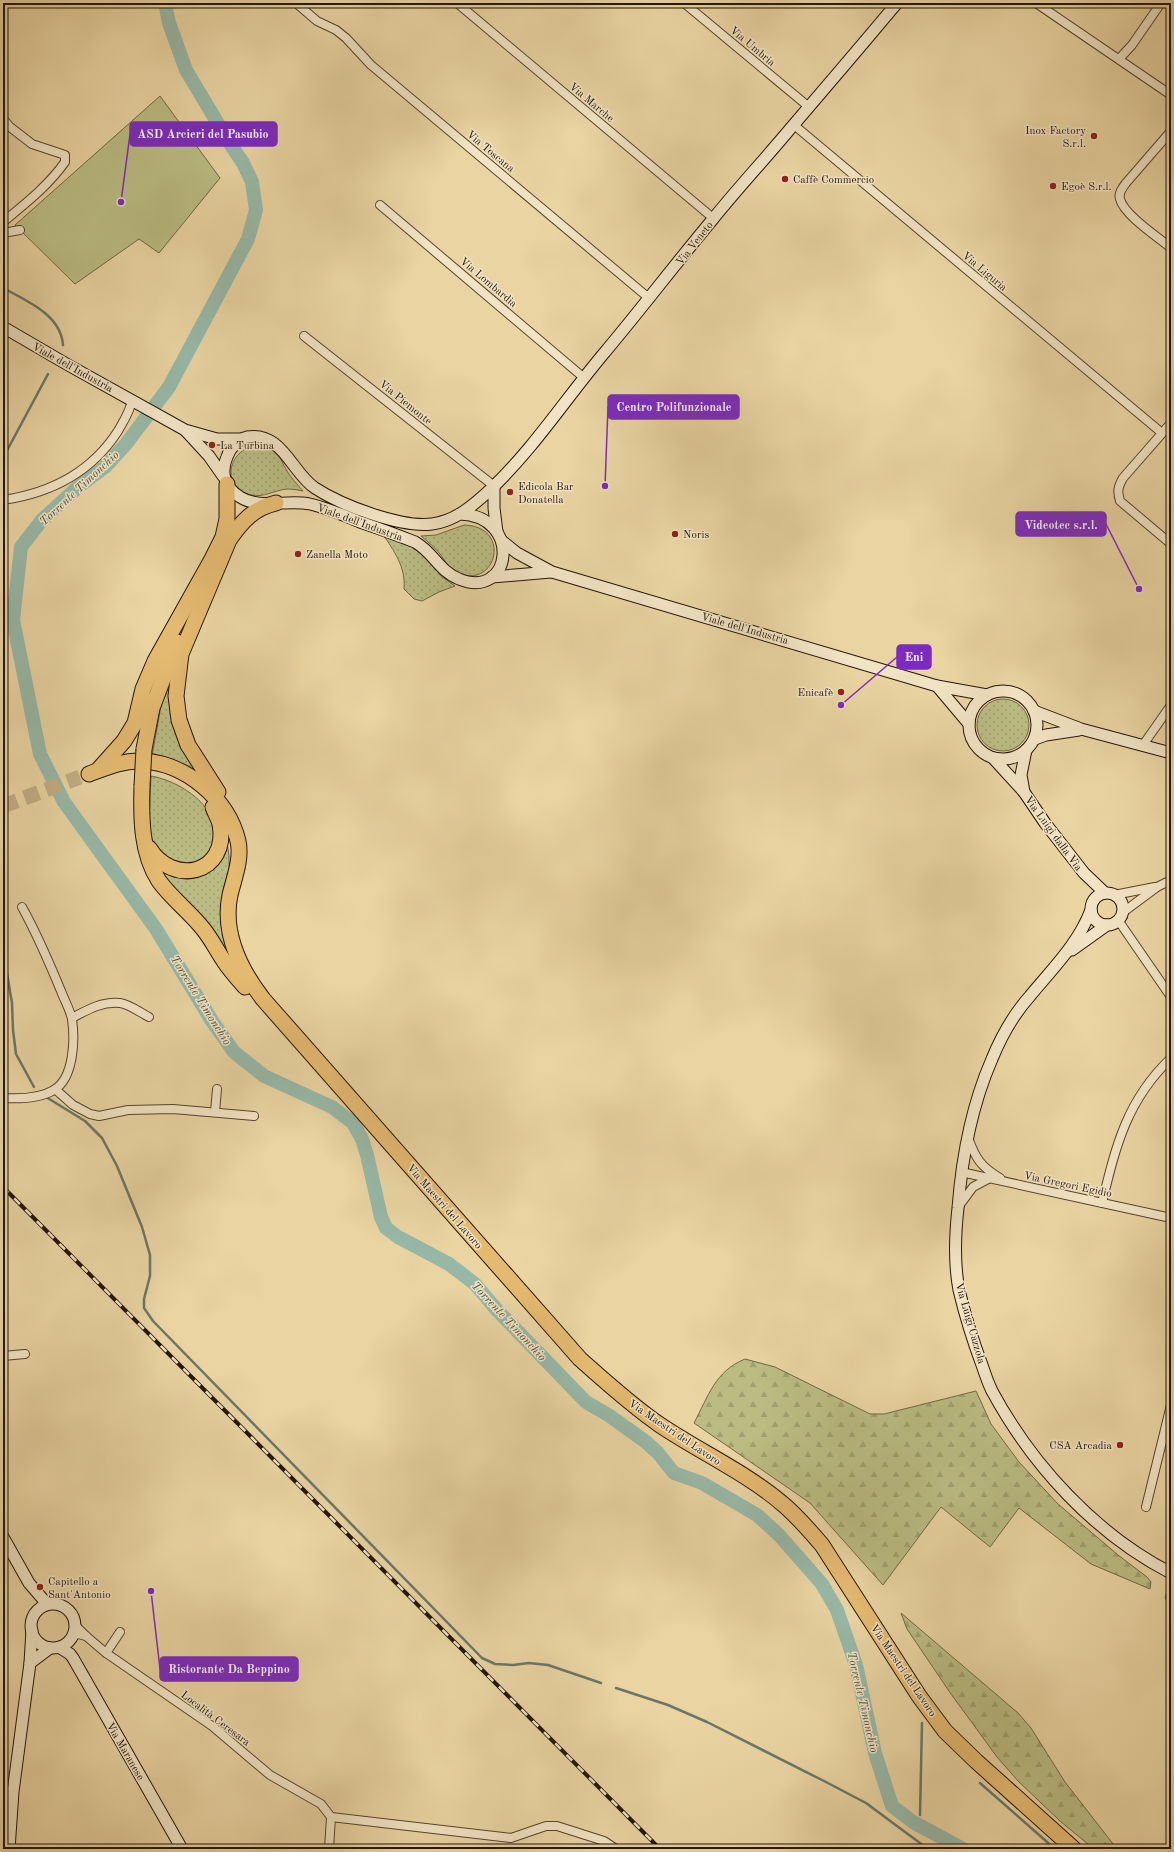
<svg xmlns="http://www.w3.org/2000/svg" width="1174" height="1852" font-family="'Old Standard TT',serif">
	<defs>
		<pattern id="forest-firs" width="22" height="20" patternUnits="userSpaceOnUse"><rect width="22" height="20" fill="#babc83"/><path d="M5 1l3.5 6h-7zM16 11l3.5 6h-7z" fill="#a0a170"/></pattern>
		<pattern id="garden-dots" width="8" height="8" patternUnits="userSpaceOnUse"><rect width="8" height="8" fill="#babc83"/><path d="M2 2h.1M6 6h.1" fill="none" stroke="#a0a170" stroke-width="1.8" stroke-linecap="round"/></pattern>
	</defs>
	<rect width="100%" height="100%" fill="#e9d4a2"/>
	<filter id="stains"><feTurbulence type="fractalNoise" baseFrequency=".005" numOctaves="4"/><feColorMatrix values="0 0 0 0 .2 0 0 0 0 .09 0 0 0 0 .02 0 0 0 .5 -.17"/></filter>
	<radialGradient id="worn" r=".72"><stop offset=".6" stop-color="#630" stop-opacity="0"/><stop offset="1" stop-color="#630" stop-opacity=".3"/></radialGradient>
	<polygon fill="#babc83" stroke="#6e6846" points="160,96 220,178 159,253 139,239 75,284 15,225"/>
	<g fill="url(#forest-firs)" stroke="#6e6846">
		<path d="M745 1359 775 1367 870 1414H884L976 1391 991 1424 1019 1462 1058 1504 1118 1555 1147 1577 1151 1582 1150 1589 1091 1564 1019 1508 990 1547 941 1507 883 1585 810 1503 694 1423C708 1397 715 1371 745 1359Z"/>
		<polygon points="1170,1588 1171,1589 1171,1607 1165,1598 1167,1591"/>
		<polygon points="901,1613 1018,1713 1031,1728 1065,1782 1117,1849 1094,1849 1060,1821 1018,1781 997,1757 951,1694 907,1629"/>
	</g>
	<g fill="url(#garden-dots)" stroke="#6e6846">
		<path d="M260 444C280 449 278 456 287 471 291 478 297 484 303 491 298 490 292 489 287 489 275 490 263 498 251 495 219 486 228 448 260 444Z"/>
		<path d="M464 525C511 526 498 587 460 574 457 573 454 572 452 570 448 567 446 562 443 558 437 549 429 543 421 536L436 535Z"/>
		<path d="M382 533 406 542 423 552 441 576 455 586 439 592 422 601 414 599 404 589C406 567 394 551 382 533Z"/>
		<polygon points="173,673 191,762 196,772 152,756 161,706"/>
		<circle cx="1003" cy="725" r="26"/>
		<path d="M151 776C181 781 226 810 213 847 211 853 202 860 197 865H172L153 844 149 826Z"/>
		<polygon points="227,841 229,856 230,957 170,888 156,866 199,874"/>
	</g>
	<g fill="none" stroke-linecap="round" stroke-linejoin="round">
		<g stroke="#697768" stroke-width="2.5">
			<path d="M3 288C27 301 61 315 63 345"/>
			<polyline points="3,458 48,374"/>
			<polyline points="3,950 12,1003 13,1030 16,1054 34,1087"/>
			<polyline points="46,1097 85,1121 102,1138 117,1166 142,1227 150,1255 150,1276 144,1299 144,1308 153,1321 482,1658 495,1664 513,1665 529,1663 548,1665 601,1683"/>
			<polyline points="616,1688 668,1705 707,1722 824,1781 866,1803 928,1849"/>
			<polyline points="980,1783 1055,1849"/>
			<polyline points="920,1815 922,1723"/>
		</g>
		<polyline stroke="#97b8a7" stroke-width="14" points="165,3 169,23 186,70 229,142 243,163 252,182 256,210 248,239 169,387 126,444 105,467 78,487 42,520 21,547 13,620 40,754 64,802 156,929 212,1021 234,1052 264,1076 332,1107 353,1123 362,1139 367,1155 381,1217 386,1228 398,1237 449,1264 475,1284 496,1309 586,1402 610,1416 646,1442 658,1453 674,1473 702,1483 757,1515 779,1535 822,1584 837,1610 856,1665 875,1753 892,1806 913,1822 963,1849"/>
		<polyline stroke="#c1ae83" stroke-width="15" stroke-dasharray="15 8" stroke-linecap="butt" points="3,806 80,777"/>
		<g stroke="#54452f" stroke-width="10">
			<g id="street">
				<polyline points="296,3 317,21 336,30 346,38 371,65 650,299"/>
				<polyline points="457,3 713,218"/>
				<polyline points="684,3 809,107"/>
				<polyline points="1036,3 1171,95"/>
				<polyline points="1119,59 1132,45 1161,3"/>
				<path d="M3 119 10 127 32 144 65 155V162C48 186 26 203 3 222"/>
				<polyline points="794,125 1162,433"/>
				<path d="M1171 131 1126 183C1123 187 1118 193 1120 199 1124 215 1158 237 1171 248"/>
				<polyline points="380,205 583,377"/>
				<polyline points="3,233 20,230"/>
				<polyline points="304,336 494,486"/>
				<path d="M1171 423 1123 478C1118 487 1117 491 1120 501L1171 544"/>
				<path d="M3 500C51 493 91 473 118 431 124 420 130 412 132 400"/>
				<polyline points="1143,745 1171,705"/>
				<polyline points="1114,895 1155,887"/>
				<polyline points="1122,913 1157,887 1171,880"/>
				<polyline points="1118,920 1171,997"/>
				<path d="M72 1018C87 1010 102 1001 120 1003 129 1004 141 1013 149 1017"/>
				<polyline points="55,1089 73,1105 90,1114 99,1116 128,1110 173,1109 254,1116"/>
				<path d="M3 1098C19 1099 39 1099 54 1090 74 1078 75 1040 72 1019 70 1010 64 999 61 991 49 962 37 934 22 907"/>
				<polyline points="215,1112 217,1089"/>
				<path d="M968 1137C975 1158 981 1167 1000 1178"/>
				<polyline points="961,1172 1171,1218"/>
				<path d="M1102 1203C1116 1145 1127 1100 1171 1058"/>
				<polyline points="959,1206 973,1187 988,1179"/>
				<polyline points="3,1356 25,1354"/>
				<polyline points="1146,1507 1171,1405"/>
				<polyline points="76,1626 86,1636 106,1653 212,1726 270,1775 321,1804 331,1817 329,1849"/>
				<polyline points="74,1635 78,1634 86,1636"/>
				<polyline points="106,1653 120,1632"/>
				<polyline points="331,1817 511,1838 546,1826 557,1826 604,1841 616,1849"/>
			</g>
		</g>
		<g stroke="#231509" stroke-width="13">
			<g id="secondary">
				<polyline points="3,327 70,366 185,430 217,439 242,439"/>
				<polyline points="186,431 209,456 223,476"/>
				<polyline points="494,486 494,508 497,532"/>
				<path d="M460 514C523 516 512 601 459 579 440 572 433 552 415 542 397 535 378 528 360 522 343 515 327 508 310 504 287 499 260 510 240 497 225 488 220 473 227 457 230 448 238 439 247 437 282 431 292 473 315 488 341 505 401 528 432 524 456 521 475 504 492 488 534 448 567 397 605 352 642 308 676 263 713 219 738 188 765 159 790 129 826 87 862 45 897 3"/>
				<polyline points="502,541 517,553 552,572 937,686 987,695"/>
				<polyline points="492,577 551,572"/>
				<polyline points="937,686 969,724"/>
				<circle cx="1003" cy="725" r="34"/>
				<polyline points="1034,711 1081,729 1171,753"/>
				<polyline points="1035,739 1046,735 1079,730"/>
				<polyline points="993,758 1024,792 1045,823 1084,873 1105,893"/>
				<polyline points="1024,792 1021,775 1026,750"/>
				<circle cx="1107" cy="909" r="16"/>
				<path d="M1091 910C1078 944 1053 968 1030 996 1014 1014 1001 1037 992 1059 971 1107 962 1156 958 1208 955 1235 954 1264 959 1290 965 1315 973 1341 982 1365 985 1374 988 1383 992 1391 1032 1465 1095 1534 1171 1573"/>
				<polyline points="1072,950 1107,925"/>
				<polyline points="3,1537 29,1583 47,1604"/>
				<circle cx="53" cy="1626" r="22"/>
				<polyline points="59,1647 70,1654 73,1658 182,1849"/>
				<polyline points="30,1663 50,1648"/>
				<polyline points="9,1849 13,1792 30,1663 32,1630"/>
			</g>
		</g>
		<g stroke="#231509" stroke-width="17">
			<g id="highway">
				<polyline points="144,749 152,708 177,642"/>
				<polyline points="99,769 124,741 135,723 143,689 155,661 211,561 223,537 227,519 227,484"/>
				<path d="M89 774C105 768 123 760 142 761 186 763 228 799 238 841 242 859 234 878 230 895 222 933 240 969 263 999L580 1359C606 1382 631 1405 660 1425 700 1452 747 1473 784 1505 798 1517 810 1531 822 1545L919 1696 945 1731 976 1761 1074 1849"/>
				<path d="M142 786C141 817 141 854 159 881 172 899 191 913 204 930 212 940 217 951 224 961 230 970 238 979 245 987"/>
				<path d="M218 792 188 745 179 720 176 696 181 654 229 540C242 521 254 508 276 503"/>
				<path d="M149 848C173 887 229 874 220 824 219 819 215 813 213 807"/>
			</g>
		</g>
		<use href="#street" stroke="#f1e3c3" stroke-width="8"/>
		<use href="#secondary" stroke="#f1e3c3" stroke-width="11"/>
		<use href="#highway" stroke="#e4ba71" stroke-width="15"/>
		<g stroke="#231509" stroke-width="4">
			<polyline id="rail" points="3,1187 660,1849"/>
		</g>
		<use href="#rail" stroke="#f1e3c3" stroke-width="2.5" stroke-dasharray="8" stroke-linecap="butt"/>
		<g stroke="#231509" stroke-width="17" stroke-linecap="butt">
			<polyline id="highway-bridge" points="142,786 144,749"/>
		</g>
		<use href="#highway-bridge" stroke="#e4ba71" stroke-width="15"/>
	</g>
	<g fill="#8f2418" stroke="#f1e3c3" stroke-width="1.5">
		<circle cx="1094" cy="136" r="4"/>
		<circle cx="785" cy="179" r="4"/>
		<circle cx="1053" cy="186" r="4"/>
		<circle cx="212" cy="445" r="4"/>
		<circle cx="510" cy="492" r="4"/>
		<circle cx="675" cy="534" r="4"/>
		<circle cx="298" cy="554" r="4"/>
		<circle cx="841" cy="692" r="4"/>
		<circle cx="1120" cy="1445" r="4"/>
		<circle cx="40" cy="1587" r="4"/>
	</g>
	<g text-anchor="middle" stroke-width="3" stroke-linejoin="round" paint-order="stroke">
		<g font-size="11" fill="#231509" stroke="#f1e3c3">
			<text transform="translate(753 46) rotate(40)" y="4">Via Umbria</text>
			<text transform="translate(592 102) rotate(40)" y="4">Via Marche</text>
			<text transform="translate(491 151) rotate(40)" y="4">Via Toscana</text>
			<text transform="translate(694 243) rotate(-52)" y="4">Via Veneto</text>
			<text transform="translate(985 271) rotate(40)" y="4">Via Liguria</text>
			<text transform="translate(489 282) rotate(40)" y="4">Via Lombardia</text>
			<text transform="translate(73 367) rotate(29)" y="4">Viale dell'Industria</text>
			<text transform="translate(406 402) rotate(39)" y="4">Via Piemonte</text>
			<text transform="translate(360 522) rotate(20)" y="4">Viale dell'Industria</text>
			<text transform="translate(745 628) rotate(16)" y="4">Viale dell'Industria</text>
			<text transform="translate(1054 833) rotate(54)" y="4">Via Luigi dalla Via</text>
			<text transform="translate(1068 1184) rotate(12)" y="4">Via Gregori Egidio</text>
			<text transform="translate(445 1206) rotate(49)" y="4">Via Maestri del Lavoro</text>
			<text transform="translate(971 1323) rotate(74)" y="4">Via Luigi Cazzola</text>
			<text transform="translate(675 1432) rotate(34)" y="4">Via Maestri del Lavoro</text>
			<text transform="translate(904 1670) rotate(56)" y="4">Via Maestri del Lavoro</text>
			<text transform="translate(216 1718) rotate(37)" y="4">Località Ceresara</text>
			<text transform="translate(126 1751) rotate(60)" y="4">Via Maranese</text>
		</g>
		<g font-size="11" fill="#231509" stroke="#f1e3c3" text-anchor="start">
			<text x="1086" y="134" text-anchor="end">Inox Factory<tspan x="1086" dy="13">S.r.l.</tspan></text>
			<text x="793" y="183">Caffè Commercio</text>
			<text x="1061" y="190">Egoè S.r.l.</text>
			<text x="220" y="449">La Turbina</text>
			<text x="518" y="490">Edicola Bar<tspan x="518" dy="13">Donatella</tspan></text>
			<text x="683" y="538">Noris</text>
			<text x="306" y="558">Zanella Moto</text>
			<text x="833" y="696" text-anchor="end">Enicafè</text>
			<text x="1112" y="1449" text-anchor="end">CSA Arcadia</text>
			<text x="48" y="1585">Capitello a<tspan x="48" dy="13">Sant'Antonio</tspan></text>
		</g>
		<g font-size="12" font-style="italic" fill="#4c4e40" stroke="#f1e3c3">
			<text transform="translate(79 488) rotate(-43)" y="4">Torrente Timonchio</text>
			<text transform="translate(201 1000) rotate(58)" y="4">Torrente Timonchio</text>
			<text transform="translate(509 1321) rotate(47)" y="4">Torrente Timonchio</text>
			<text transform="translate(863 1702) rotate(77)" y="4">Torrente Timonchio</text>
		</g>
	</g>
	<path fill="none" stroke="#7b2cbf" stroke-width="1.5" d="M121 202L130 134M605 486L608 407M1139 589L1106 524M841 705L897 657M151 1591L160 1669"/>
	<g fill="#7b2cbf" stroke="#f1e3c3" stroke-width="1.5">
		<circle cx="121" cy="202" r="4"/>
		<circle cx="605" cy="486" r="4"/>
		<circle cx="1139" cy="589" r="4"/>
		<circle cx="841" cy="705" r="4"/>
		<circle cx="151" cy="1591" r="4"/>
	</g>
	<g fill="#7b2cbf" stroke="#7b2cbf" stroke-width="1.5">
		<rect x="130" y="122" width="147" height="24" rx="4"/>
		<rect x="608" y="395" width="131" height="24" rx="4"/>
		<rect x="1016" y="512" width="90" height="24" rx="4"/>
		<rect x="897" y="645" width="34" height="24" rx="4"/>
		<rect x="160" y="1657" width="138" height="24" rx="4"/>
	</g>
	<g font-size="12" text-anchor="middle" font-weight="bold" fill="#fff">
		<text x="203" y="138">ASD Arcieri del Pasubio</text>
		<text x="674" y="411">Centro Polifunzionale</text>
		<text x="1061" y="529">Videotec s.r.l.</text>
		<text x="914" y="661">Eni</text>
		<text x="229" y="1673">Ristorante Da Beppino</text>
	</g>
	<rect width="1174" height="1852" fill="none" stroke="#e9d4a2" stroke-width="16"/>
	<rect x="4" y="4" width="1166" height="1844" fill="none" stroke="#231509" stroke-width="2"/>
	<rect x="8" y="8" width="1158" height="1836" fill="none" stroke="#231509"/>
	<rect width="100%" height="100%" filter="url(#stains)"/>
	<rect width="100%" height="100%" fill="url(#worn)"/>
</svg>
